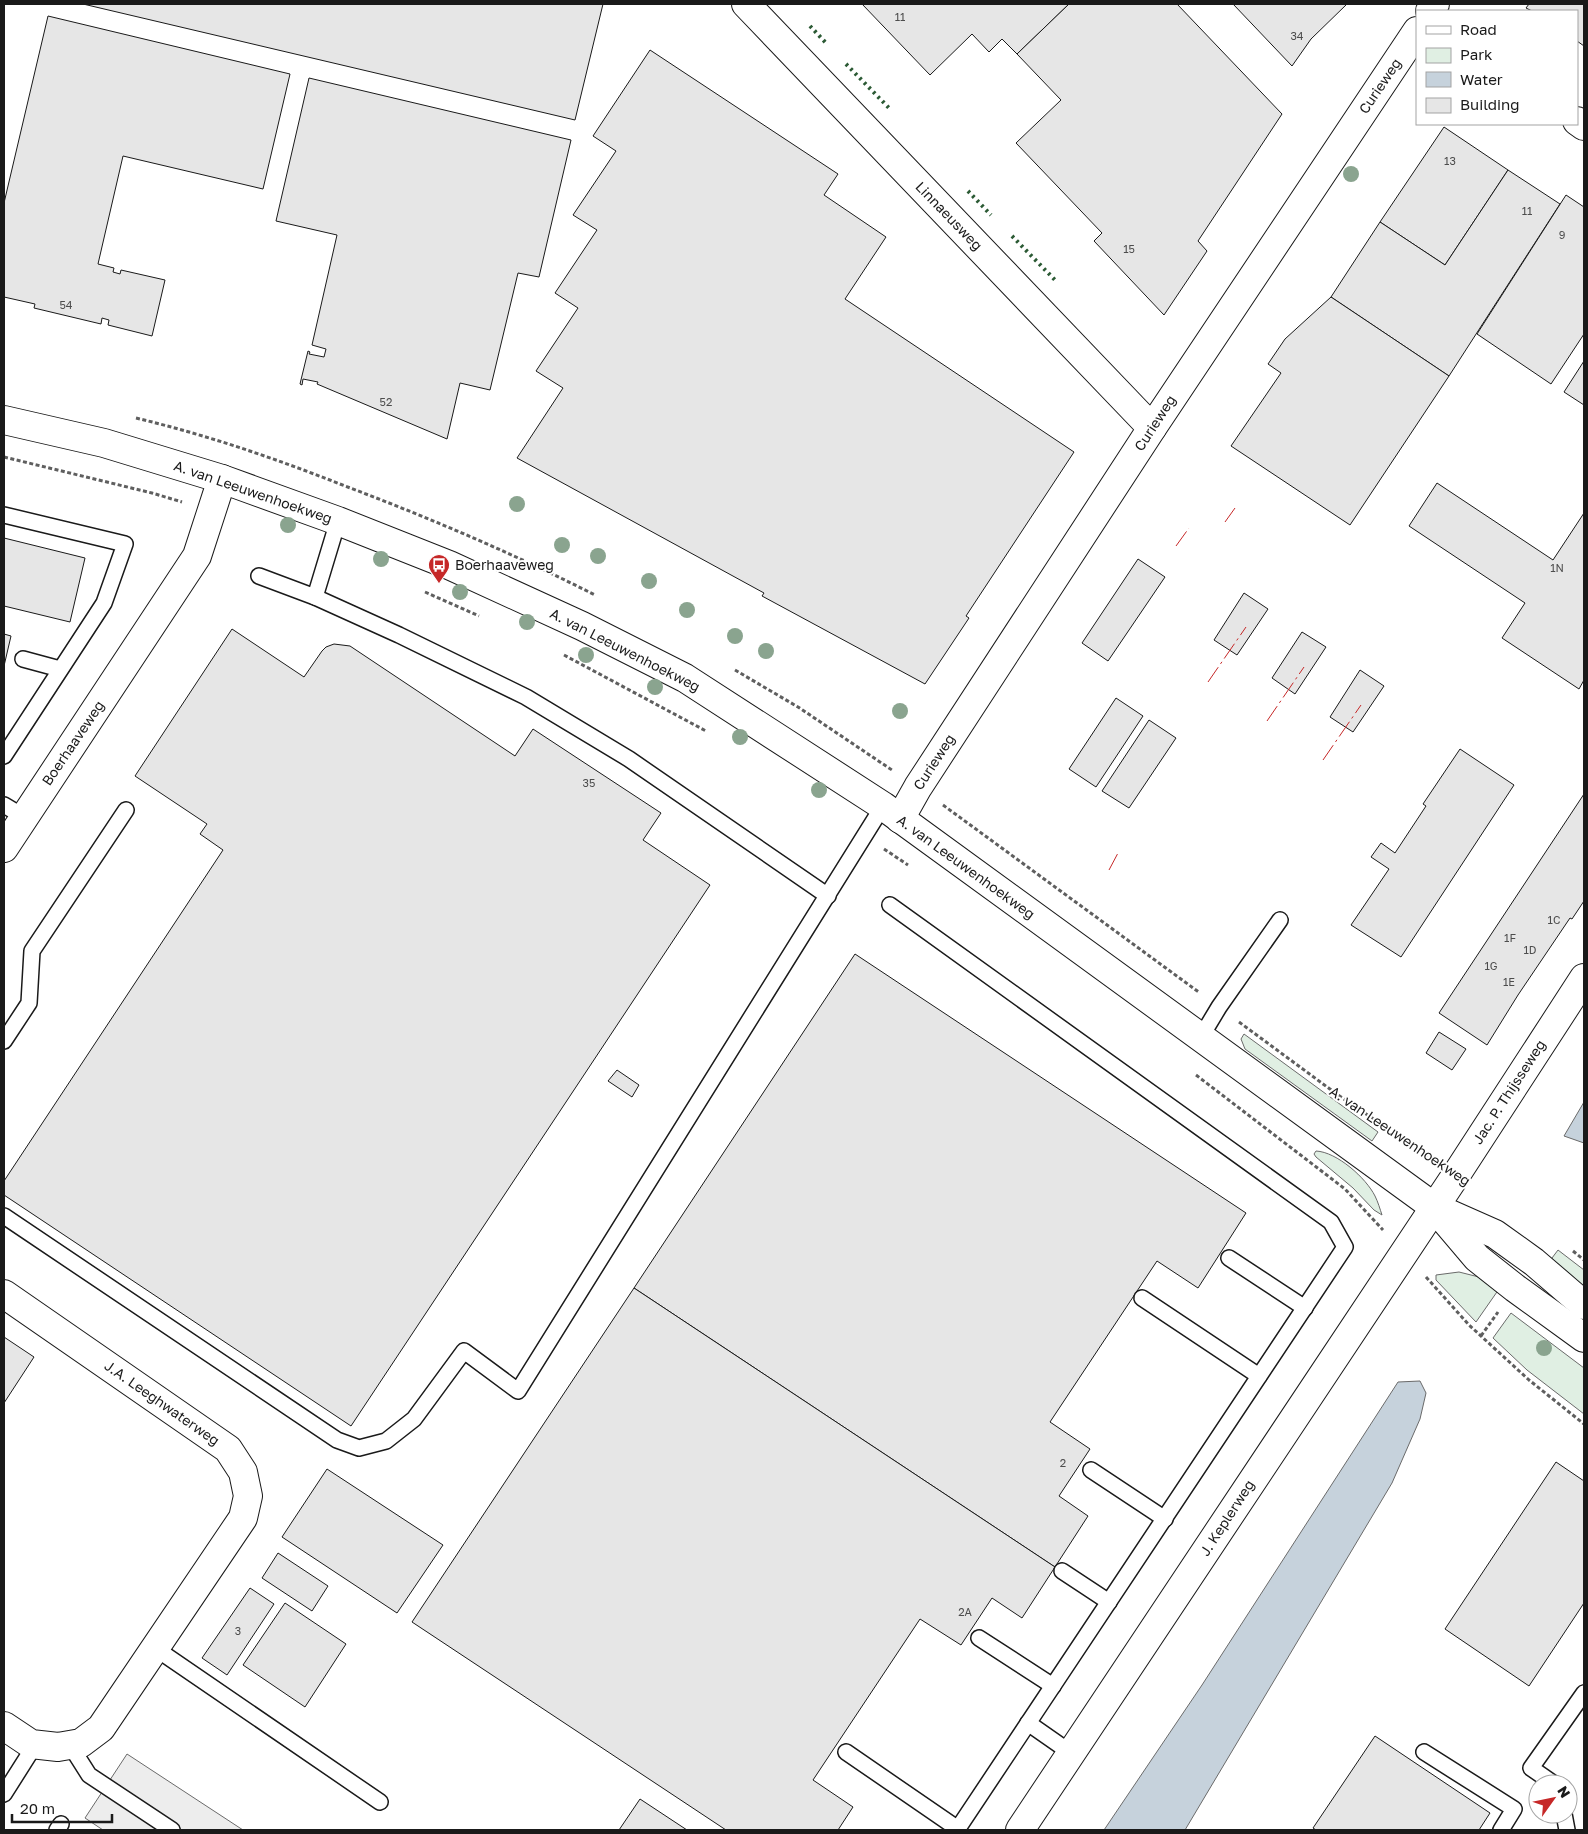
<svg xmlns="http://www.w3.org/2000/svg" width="1588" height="1834" font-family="'Golos Text',sans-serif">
	<rect width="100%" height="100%" fill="#fff"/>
	<g fill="#e0efe3" stroke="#6a6a6a">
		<polygon points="1244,1034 1378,1132 1372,1141 1245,1049 1241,1039"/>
		<path d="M1316 1151C1337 1152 1366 1178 1375 1196 1378 1202 1380 1209 1382 1215L1374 1210 1353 1188 1316 1157 1314 1154Z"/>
		<polygon points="1558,1250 1584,1270 1584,1291 1549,1262"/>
		<polygon points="1459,1272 1483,1278 1499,1289 1476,1322 1436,1280 1436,1275"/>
		<polygon points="1511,1313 1584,1368 1584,1414 1527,1370 1493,1338"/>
	</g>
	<polygon fill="#ededed" stroke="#6a6a6a" points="127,1754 243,1830 103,1830 85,1818"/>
	<g fill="#c6d2dc" stroke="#6a6a6a">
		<polygon points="1584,1102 1584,1143 1564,1136"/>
		<polygon points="1420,1381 1426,1393 1420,1419 1392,1483 1185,1830 1104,1830 1202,1685 1398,1382"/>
	</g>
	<g fill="#e6e6e6" stroke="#1a1a1a">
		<polygon points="83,4 603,4 575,120"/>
		<polygon points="862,4 1069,4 1017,54 1002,39 989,52 972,34 930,75"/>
		<polygon points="1069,4 1177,4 1282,114 1198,241 1207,251 1164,315 1094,241 1102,233 1016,143 1061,100 1017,54"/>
		<polygon points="1233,4 1347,4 1311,39 1292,66"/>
		<polygon points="1529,4 1584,4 1584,46 1577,41 1577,11 1532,11 1526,8"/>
		<polygon points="48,16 290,74 263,189 123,156 98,264 114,268 113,272 120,274 121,270 165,280 152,336 108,325 109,320 102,318 101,324 34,308 35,304 4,297 4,203"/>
		<polygon points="650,50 838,174 824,195 886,237 845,299 1074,452 966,616 969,618 925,684 762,596 764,593 517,458 563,388 536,371 578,308 555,293 597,230 573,215 616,151 593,136"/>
		<polygon points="309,78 571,140 539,277 518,273 490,390 460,383 447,439 317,384 318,382 303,379 302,385 300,384 308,351 310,352 309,354 324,357 326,349 312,345 337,235 276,221"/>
		<polygon points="1444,127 1508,170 1445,265 1380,222"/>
		<polygon points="1508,170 1560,204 1449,376 1331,297 1380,222 1445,265"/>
		<polygon points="1566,195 1584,207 1584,334 1551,384 1477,334"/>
		<polygon points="1331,297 1449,376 1350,525 1231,446 1281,373 1268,364 1285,339"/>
		<polygon points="1584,361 1584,405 1564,392"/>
		<polygon points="1437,483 1553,560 1584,513 1584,680 1579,689 1502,638 1525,603 1409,526"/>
		<polygon points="4,538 85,558 70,622 4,606"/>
		<polygon points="1138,559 1165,577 1108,661 1082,643"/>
		<polygon points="1244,593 1268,609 1237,655 1214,640"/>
		<polygon points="232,629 304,677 322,651 326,647 334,644 350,646 515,756 533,729 661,813 643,840 710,885 351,1426 4,1195 4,1181 223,850 200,834 207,824 135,776"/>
		<polygon points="1302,632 1326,647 1295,694 1272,678"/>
		<polygon points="4,634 11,636 4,666"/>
		<polygon points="1360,670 1384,686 1353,732 1330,717"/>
		<polygon points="1116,698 1143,716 1096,787 1069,769"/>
		<polygon points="1149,720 1176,738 1129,808 1102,791"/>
		<polygon points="1460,749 1514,785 1401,957 1351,925 1389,869 1371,857 1381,843 1395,853 1426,806 1423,804"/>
		<polygon points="1584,794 1584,901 1572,919 1570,918 1518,995 1487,1045 1439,1013"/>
		<polygon points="855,954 1246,1213 1198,1288 1157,1261 1050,1422 1090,1449 1059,1496 1088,1516 1055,1567 634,1288"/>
		<polygon points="1439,1032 1466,1049 1452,1070 1426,1053"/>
		<polygon points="617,1070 639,1085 632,1097 608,1081"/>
		<polygon points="634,1288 1055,1567 1022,1618 992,1598 961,1645 920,1619 813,1780 853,1807 838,1830 726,1830 412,1622"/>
		<polygon points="4,1337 34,1357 4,1403"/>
		<polygon points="1556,1462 1584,1481 1584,1603 1529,1686 1445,1629"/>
		<polygon points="327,1469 443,1545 397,1613 282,1537"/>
		<polygon points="278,1553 328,1586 312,1611 262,1578"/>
		<polygon points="250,1588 274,1604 227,1675 202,1658"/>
		<polygon points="285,1603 346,1644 305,1707 243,1665"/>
		<polygon points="1375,1736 1490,1813 1479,1830 1316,1830 1313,1828"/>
		<polygon points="640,1799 687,1830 619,1830"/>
	</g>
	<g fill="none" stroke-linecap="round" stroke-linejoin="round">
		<g stroke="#1a1a1a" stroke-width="18">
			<g id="service">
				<polyline points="4,515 125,544 104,603 4,756"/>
				<polyline points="259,576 315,597 399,635 526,697 629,759 828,896"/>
				<polyline points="315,597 338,521"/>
				<polyline points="23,659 60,669"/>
				<polyline points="4,805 24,817"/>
				<polyline points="890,905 1331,1222 1345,1247 957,1830"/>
				<polyline points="1201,1037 1219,1007 1280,920"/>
				<polyline points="4,1041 29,1003 32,951 126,810"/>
				<polyline points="4,1216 337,1440 359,1448 386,1441 414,1419 464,1351 518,1391 883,806"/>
				<polyline points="1229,1258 1305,1308"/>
				<polyline points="1142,1298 1259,1376"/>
				<polyline points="1091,1470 1165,1519"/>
				<polyline points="1062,1571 1109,1602"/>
				<polyline points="979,1638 1053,1686"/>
				<polyline points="155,1648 380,1802"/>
				<polyline points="1028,1723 1071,1753"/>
				<polyline points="70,1745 89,1775 172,1830"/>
				<polyline points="846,1752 958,1829"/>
				<polyline points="1424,1752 1514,1809 1501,1830"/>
				<polyline points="1554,1784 1531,1768 1584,1693"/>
				<polyline points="4,1794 35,1745"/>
				<polyline points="1564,1814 1567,1830"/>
				<polyline points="57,1830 61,1824"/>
			</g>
		</g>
		<g stroke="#1a1a1a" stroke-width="30">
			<g id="minor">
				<polyline points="746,4 1152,428"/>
				<polyline points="1430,11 1435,4"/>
				<polyline points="1577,121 1584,126"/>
				<polyline points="900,819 918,787 1152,428 1417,31"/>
				<polyline points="4,848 197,556 222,479"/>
				<polyline points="4,1294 228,1449 243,1472 248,1496 243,1518 101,1728 81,1743 58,1747 31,1744 4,1726"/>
				<polyline points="1020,1830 1456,1175 1584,978"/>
			</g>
		</g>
		<g stroke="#1a1a1a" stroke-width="30">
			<g id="tertiary">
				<polyline points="4,420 104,443 222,479 338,521 449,565 582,626 685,678 883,806 1434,1207 1495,1234 1534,1262 1584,1305"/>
				<polyline points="1438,1212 1477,1258 1515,1288 1584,1338"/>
			</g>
		</g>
		<g stroke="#5f5f5f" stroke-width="3" stroke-dasharray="4 2.5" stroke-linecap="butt">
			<path d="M136 418C207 435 277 459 345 486 430 518 514 554 595 595"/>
			<polyline points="4,457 152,493 182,502"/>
			<polyline points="425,592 479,616"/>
			<polyline points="564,655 706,731"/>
			<polyline points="735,670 798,707 892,770"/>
			<polyline points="943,805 1200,993"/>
			<polyline points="884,849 908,865"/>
			<polyline points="1239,1022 1338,1095 1430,1157"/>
			<polyline points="1196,1075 1345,1189 1383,1230"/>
			<polyline points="1573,1251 1584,1260"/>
			<polyline points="1426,1277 1469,1325 1529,1380 1584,1424"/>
			<polyline points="1481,1336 1498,1312"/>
		</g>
		<use href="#service" stroke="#fff" stroke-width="15"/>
		<use href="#minor" stroke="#fff" stroke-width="28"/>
		<use href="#tertiary" stroke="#fff" stroke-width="28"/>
		<g stroke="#2b5a34" stroke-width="4" stroke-dasharray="2.5 4" stroke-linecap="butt">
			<polyline points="810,26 826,43"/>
			<polyline points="846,64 891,110"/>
			<polyline points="968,191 991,215"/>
			<polyline points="1012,236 1056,281"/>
		</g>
		<g stroke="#c62828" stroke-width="1" stroke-dasharray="18 4 2.5 4" stroke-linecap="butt">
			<polyline points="1225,522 1235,508"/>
			<polyline points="1176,546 1189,528"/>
			<polyline points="1208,682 1246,627"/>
			<polyline points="1267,721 1304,667"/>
			<polyline points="1323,760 1361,705"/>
			<polyline points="1109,870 1118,853"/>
		</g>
	</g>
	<g fill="#8aa48f">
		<circle cx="1351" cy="174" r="8"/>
		<circle cx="517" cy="504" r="8"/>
		<circle cx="288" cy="525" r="8"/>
		<circle cx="562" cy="545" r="8"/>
		<circle cx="598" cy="556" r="8"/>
		<circle cx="381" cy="559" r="8"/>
		<circle cx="649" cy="581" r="8"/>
		<circle cx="460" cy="592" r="8"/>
		<circle cx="687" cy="610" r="8"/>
		<circle cx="527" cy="622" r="8"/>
		<circle cx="735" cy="636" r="8"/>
		<circle cx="766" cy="651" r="8"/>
		<circle cx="586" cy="655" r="8"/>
		<circle cx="655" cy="687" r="8"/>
		<circle cx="900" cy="711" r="8"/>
		<circle cx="740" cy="737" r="8"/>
		<circle cx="819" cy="790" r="8"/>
		<circle cx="1544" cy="1348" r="8"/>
	</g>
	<defs>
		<g id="bus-pin" transform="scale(1.125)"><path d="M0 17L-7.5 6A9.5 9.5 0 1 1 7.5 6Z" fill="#c62828" stroke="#fff"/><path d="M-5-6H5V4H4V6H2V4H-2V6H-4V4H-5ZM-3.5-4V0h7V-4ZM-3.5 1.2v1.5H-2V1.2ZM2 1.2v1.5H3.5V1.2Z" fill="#fff"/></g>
	</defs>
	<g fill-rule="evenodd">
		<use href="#bus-pin" x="439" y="565"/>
	</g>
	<g text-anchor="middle" stroke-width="4" stroke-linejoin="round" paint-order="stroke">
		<g font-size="11" fill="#4d4d4d">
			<text x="900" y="21">11</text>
			<text x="1297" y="40">34</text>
			<text x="1450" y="165">13</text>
			<text x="1527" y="215">11</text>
			<text x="1562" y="239">9</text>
			<text x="1129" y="253">15</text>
			<text x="66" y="309">54</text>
			<text x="386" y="406">52</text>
			<text x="1557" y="572">1N</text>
			<text x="589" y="787">35</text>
			<text x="1554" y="924">1C</text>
			<text x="1510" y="942">1F</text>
			<text x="1530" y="954">1D</text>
			<text x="1491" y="970">1G</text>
			<text x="1509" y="986">1E</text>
			<text x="1063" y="1467">2</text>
			<text x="965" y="1616">2A</text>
			<text x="238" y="1635">3</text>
		</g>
		<g font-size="14" fill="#1a1a1a" stroke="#fff">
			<text transform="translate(1380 86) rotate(-56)" y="5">Curieweg</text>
			<text transform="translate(949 216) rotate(46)" y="5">Linnaeusweg</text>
			<text transform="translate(1155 423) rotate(-57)" y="5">Curieweg</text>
			<text transform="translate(253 492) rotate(19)" y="5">A. van Leeuwenhoekweg</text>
			<text transform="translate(625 650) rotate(27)" y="5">A. van Leeuwenhoekweg</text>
			<text transform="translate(73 743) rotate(-56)" y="5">Boerhaaveweg</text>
			<text transform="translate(934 762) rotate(-57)" y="5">Curieweg</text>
			<text transform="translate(966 867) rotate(36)" y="5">A. van Leeuwenhoekweg</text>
			<text transform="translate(1509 1092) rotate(-57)" y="5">Jac. P. Thijsseweg</text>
			<text transform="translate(1400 1136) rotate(34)" y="5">A. van Leeuwenhoekweg</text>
			<text transform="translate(162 1403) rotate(35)" y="5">J.A. Leeghwaterweg</text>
			<text transform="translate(1227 1518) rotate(-57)" y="5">J. Keplerweg</text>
		</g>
		<g font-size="14" fill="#1a1a1a" stroke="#fff" text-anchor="start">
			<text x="455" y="570">Boerhaaveweg</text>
		</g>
	</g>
	<rect width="1588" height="1834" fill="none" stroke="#1a1a1a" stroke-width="10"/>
	<rect x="1416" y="10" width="162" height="115" fill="#ffffff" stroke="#a3a3a3"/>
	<rect x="1426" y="26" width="25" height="8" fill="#ffffff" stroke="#a3a3a3"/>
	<text x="1460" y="35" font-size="15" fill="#1a1a1a">Road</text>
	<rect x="1426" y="48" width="25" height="15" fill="#e0efe3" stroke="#a3a3a3"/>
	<text x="1460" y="60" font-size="15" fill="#1a1a1a">Park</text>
	<rect x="1426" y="72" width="25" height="15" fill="#c6d2dc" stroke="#a3a3a3"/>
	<text x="1460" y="85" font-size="15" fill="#1a1a1a">Water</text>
	<rect x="1426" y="98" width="25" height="15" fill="#e6e6e6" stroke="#a3a3a3"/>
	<text x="1460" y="110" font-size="15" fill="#1a1a1a">Building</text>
	<g transform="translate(1553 1799) rotate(57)"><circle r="24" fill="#ffffff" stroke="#a3a3a3"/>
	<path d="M0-4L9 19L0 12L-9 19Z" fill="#c62828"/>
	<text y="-8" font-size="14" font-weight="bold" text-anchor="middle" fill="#1a1a1a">N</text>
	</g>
	<path d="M12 1814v8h100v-8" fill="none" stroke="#1a1a1a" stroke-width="2.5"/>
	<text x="20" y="1814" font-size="15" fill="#1a1a1a" stroke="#ffffff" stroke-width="4" paint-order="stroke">20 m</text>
</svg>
